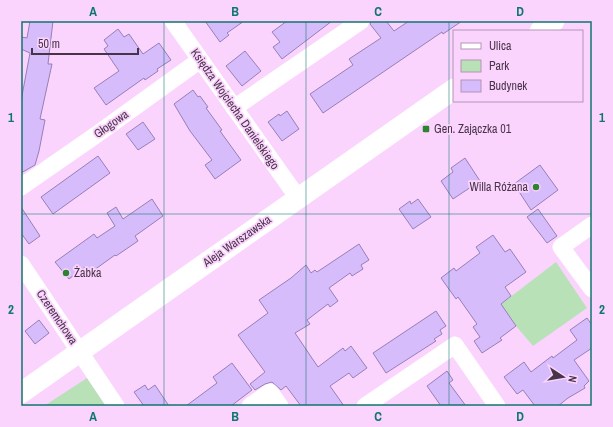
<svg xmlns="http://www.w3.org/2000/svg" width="613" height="427" font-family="'Archivo Narrow',sans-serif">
	<rect width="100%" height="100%" fill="#fbd4fe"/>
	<g fill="#b9e1b7">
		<polygon points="556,262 587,308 533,346 516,326 501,304"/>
		<polygon points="87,378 106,406 44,406"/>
	</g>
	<g fill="#d6bcfb" stroke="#977fb7">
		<polygon points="30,21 53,21 48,64 52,64 40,119 45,120 39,151 35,165 21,173 21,101 30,53 21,49 21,37 27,38"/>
		<polygon points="205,21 244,21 227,33 229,35 220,42"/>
		<polygon points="287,21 332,21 282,59 273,47 280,42 272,32"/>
		<polygon points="371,21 386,21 394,31 409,21 462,21 443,34 442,32 323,113 310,94 353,65 349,59 381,38 370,24"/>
		<polygon points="118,29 124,37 129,34 143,54 159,43 171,60 157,69 158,71 145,80 144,78 106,105 94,88 119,71 104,49 108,46 104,40"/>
		<polygon points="245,51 261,71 242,86 226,66"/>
		<polygon points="193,90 198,97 200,96 208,107 206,108 222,130 220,131 241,160 215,179 205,165 212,160 190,131 174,104"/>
		<polygon points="287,111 299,129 282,141 268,122 279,114 280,116"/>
		<polygon points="143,122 155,139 138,150 126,134"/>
		<polygon points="98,156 110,173 53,214 41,197"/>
		<polygon points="465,158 480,181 453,199 441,181 453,172 451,168"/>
		<polygon points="540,165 558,190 531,210 514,184"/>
		<polygon points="152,199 163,216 135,236 138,241 116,256 115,255 90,273 85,267 69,279 55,262 94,234 97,238 115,226 107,213 116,207 123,219"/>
		<polygon points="418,199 431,217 413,229 399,209 410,201 411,204"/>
		<polygon points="21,207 40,236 29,244 21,233"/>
		<polygon points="538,209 557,236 547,243 527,217"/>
		<polygon points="493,235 505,252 510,249 526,272 505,287 511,296 501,304 516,326 500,338 502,340 482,353 474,341 480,337 473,327 477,324 458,297 456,299 441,278 454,268 456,271 480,253 476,247"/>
		<polygon points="359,244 369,260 361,265 363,269 352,276 350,273 329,288 338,301 330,307 328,304 307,320 310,324 295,333 318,367 343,348 345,351 351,346 367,368 353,378 349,373 330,386 344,406 301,406 286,386 281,390 272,382 265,384 255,390 250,384 265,372 238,335 268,313 259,300 291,278 306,265 311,273 315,270 317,272"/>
		<polygon points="436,311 446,326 440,330 442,334 434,339 436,341 386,373 373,353"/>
		<polygon points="587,318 592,325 592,348 574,360 589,381 584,386 585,388 568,398 558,406 535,406 523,390 517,394 504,377 524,362 531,372 552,356 553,358 577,340 570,330"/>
		<polygon points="39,320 49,333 35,344 25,331"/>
		<polygon points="232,363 252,390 231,406 186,406 217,383 213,377"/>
		<polygon points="447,371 453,380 449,383 466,406 441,406 427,386"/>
		<polygon points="145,385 148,390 155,385 169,406 144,406 134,392"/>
	</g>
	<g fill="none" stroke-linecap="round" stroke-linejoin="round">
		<g stroke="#fff" stroke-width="17">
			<polyline points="173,21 298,198"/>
			<polyline points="234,108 361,21"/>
			<polyline points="21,187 96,135 200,60"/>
			<polyline points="592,225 561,247 592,289"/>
			<polyline points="21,264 116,406"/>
			<polyline points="250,406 270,392 280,406"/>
			<polyline points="365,406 455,345 497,406"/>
		</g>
		<g stroke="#fff" stroke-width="21">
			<polyline points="540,31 554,21"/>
			<polyline points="21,393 454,89"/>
		</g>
	</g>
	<path fill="none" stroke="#0f766e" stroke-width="1" stroke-opacity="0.55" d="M164 21V406M306 21V406M449 21V406M21 214H592"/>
	<g fill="#2e8330" stroke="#fbd4fe" stroke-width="1.5">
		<rect x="422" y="125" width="8" height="8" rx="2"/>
		<circle cx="536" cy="187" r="4"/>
		<circle cx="66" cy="273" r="4"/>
	</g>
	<g text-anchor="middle" stroke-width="3.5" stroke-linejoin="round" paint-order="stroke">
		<g font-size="12" fill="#483449" stroke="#fbd4fe">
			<text transform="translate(235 109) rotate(55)" y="4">Księdza Wojciecha Danielskiego</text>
			<text transform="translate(111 124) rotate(-35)" y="4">Głogowa</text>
			<text transform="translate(237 241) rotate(-35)" y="4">Aleja Warszawska</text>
			<text transform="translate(57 317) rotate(56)" y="4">Czeremchowa</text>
		</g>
		<g font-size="12" fill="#483449" stroke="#fbd4fe" text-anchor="start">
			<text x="434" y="133">Gen. Zajączka 01</text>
			<text x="528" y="191" text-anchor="end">Willa Różana</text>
			<text x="74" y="277">Żabka</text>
		</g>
	</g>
	<rect width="613" height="427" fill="none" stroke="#fbd4fe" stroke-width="44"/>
	<rect x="453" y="30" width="130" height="72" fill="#fbd4fe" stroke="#b394b6"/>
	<rect x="461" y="43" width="20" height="6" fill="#ffffff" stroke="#b394b6"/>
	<text x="489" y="50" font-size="12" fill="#483449">Ulica</text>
	<rect x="461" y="60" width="20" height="12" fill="#b9e1b7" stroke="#b394b6"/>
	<text x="489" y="70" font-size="12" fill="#483449">Park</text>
	<rect x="461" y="80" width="20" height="12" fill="#d6bcfb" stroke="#b394b6"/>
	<text x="489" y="90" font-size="12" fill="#483449">Budynek</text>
	<g transform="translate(563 377) rotate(102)" stroke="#fbd4fe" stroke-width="3" paint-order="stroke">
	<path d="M0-3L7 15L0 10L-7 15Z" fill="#483449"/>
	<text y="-6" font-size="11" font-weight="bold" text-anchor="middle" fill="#483449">N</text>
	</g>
	<path d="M32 48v6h106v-6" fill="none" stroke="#483449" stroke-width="2"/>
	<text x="38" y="48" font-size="12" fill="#483449" stroke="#fbd4fe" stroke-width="3" paint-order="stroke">50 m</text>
	<rect x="22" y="22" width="569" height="383" fill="none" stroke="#0f766e" stroke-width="1.5"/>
	<g font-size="13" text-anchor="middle" font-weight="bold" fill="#0f766e">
		<text x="93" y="16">A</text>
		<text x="235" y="16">B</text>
		<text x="378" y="16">C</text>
		<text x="520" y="16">D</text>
		<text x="11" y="122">1</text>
		<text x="602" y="122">1</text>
		<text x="11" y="314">2</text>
		<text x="602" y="314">2</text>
		<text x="93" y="421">A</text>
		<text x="235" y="421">B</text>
		<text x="378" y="421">C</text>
		<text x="520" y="421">D</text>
	</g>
</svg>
